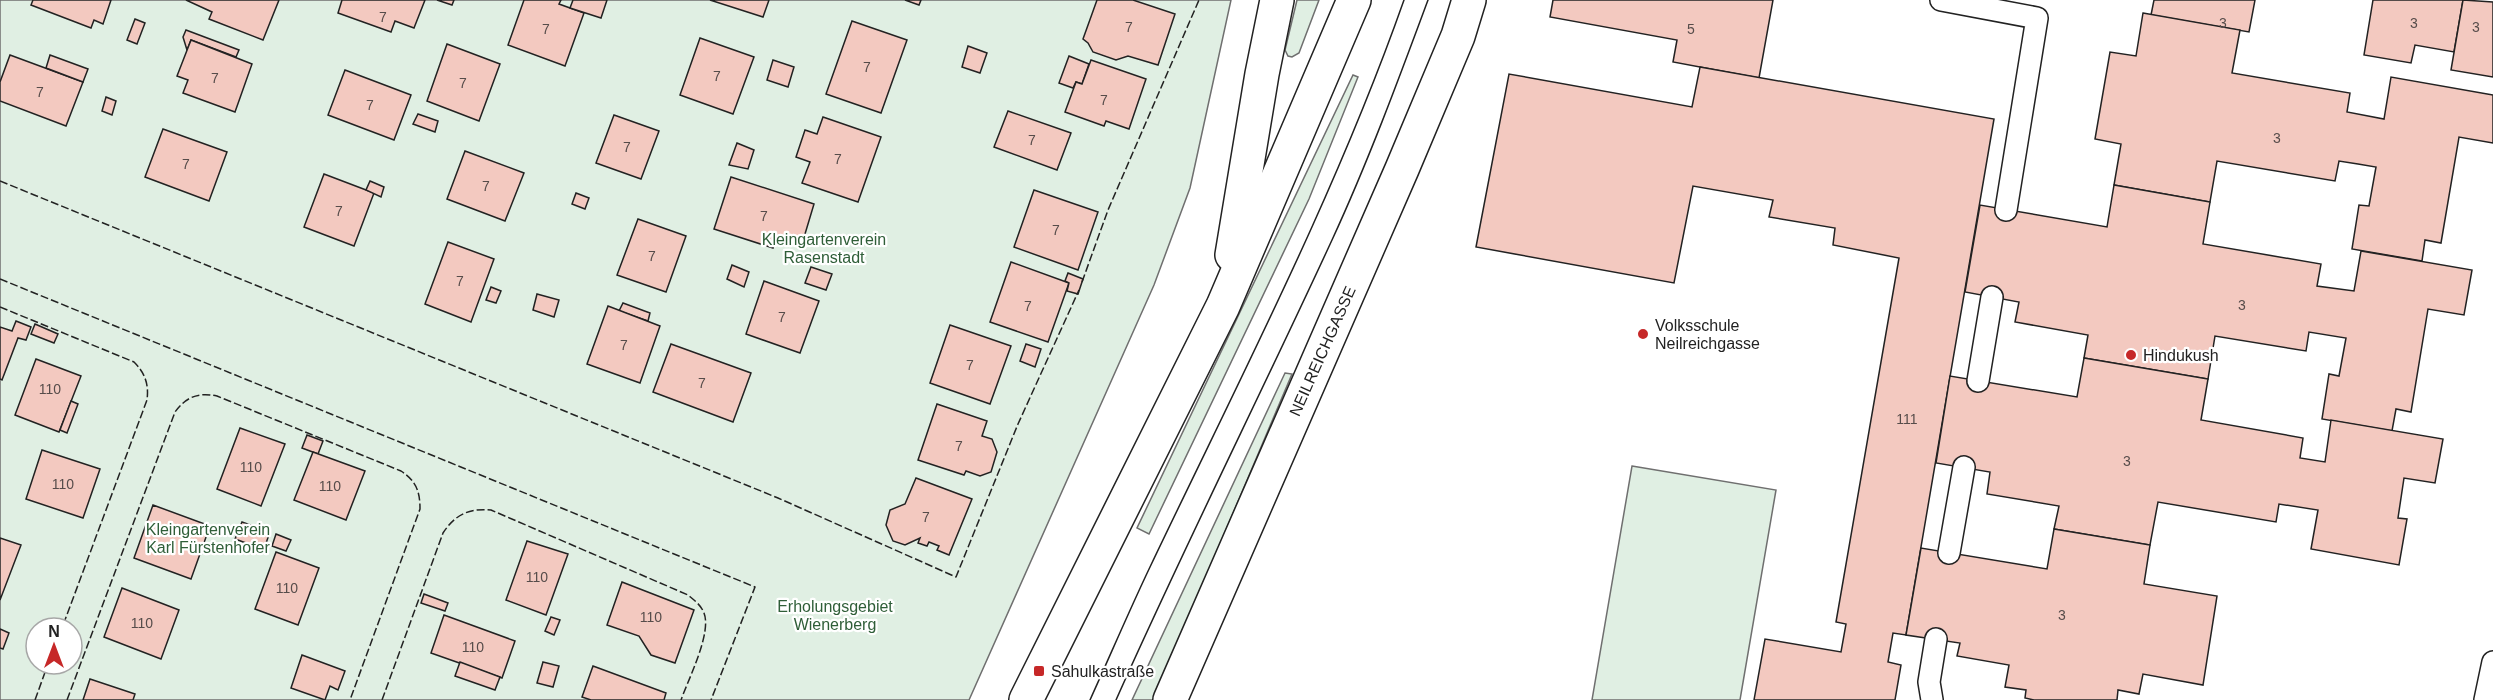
<svg xmlns="http://www.w3.org/2000/svg" width="2493" height="700" font-family="Arial,sans-serif">
	<rect width="100%" height="100%" fill="#fff"/>
	<g fill="#e0efe3" stroke="#6f6f6f" stroke-width="1.5" fill-rule="evenodd">
		<path d="M0 0H1231L1190 188 1154 285 969 700H0ZM36 628H72V664H36Z"/>
		<polygon points="1297,0 1319,0 1299,53 1292,57 1288,56 1285,50"/>
		<polygon points="1353,75 1358,77 1309,199 1149,534 1137,528"/>
		<polygon points="1285,373 1292,374 1154,700 1132,700"/>
		<polygon points="1632,466 1776,490 1740,700 1592,700"/>
	</g>
	<g fill="#f3c9c0" stroke="#222" stroke-width="1.5">
		<polygon points="33,0 111,0 103,24 94,20 91,28 31,5"/>
		<polygon points="186,0 279,0 263,40 209,19 212,12"/>
		<polygon points="342,0 425,0 414,28 395,21 391,32 338,13"/>
		<polygon points="437,0 454,0 452,5"/>
		<polygon points="524,0 561,0 559,4 584,13 565,66 508,45"/>
		<polygon points="573,0 607,0 601,18 570,8"/>
		<polygon points="710,0 769,0 763,17"/>
		<polygon points="905,0 921,0 919,5"/>
		<polygon points="1097,0 1133,0 1175,14 1158,65 1128,56 1116,60 1093,52 1088,43 1083,39"/>
		<polygon points="1553,0 1773,0 1759,78 1673,62 1677,40 1550,17"/>
		<polygon points="2154,0 2255,0 2249,32 2151,15"/>
		<polygon points="2373,0 2463,0 2454,52 2415,45 2411,63 2364,55"/>
		<polygon points="2463,0 2493,2 2493,77 2451,70"/>
		<polygon points="2143,13 2240,30 2232,73 2350,93 2347,112 2384,119 2391,77 2493,95 2493,143 2459,137 2441,243 2425,240 2422,261 2352,249 2359,205 2369,206 2376,167 2358,164 2339,161 2335,181 2217,161 2210,202 2114,185 2121,144 2095,139 2110,52 2136,56"/>
		<polygon points="135,19 145,23 137,44 127,40"/>
		<polygon points="852,21 907,40 881,113 826,94"/>
		<polygon points="186,30 239,50 236,57 191,40 187,50 183,37"/>
		<polygon points="700,38 754,57 733,114 680,95"/>
		<polygon points="191,40 252,64 235,112 183,93 188,80 177,76"/>
		<polygon points="447,44 500,64 479,121 427,101"/>
		<polygon points="968,46 987,53 980,73 962,67"/>
		<polygon points="10,55 83,82 66,126 0,101 0,82"/>
		<polygon points="50,55 88,69 83,82 46,68"/>
		<polygon points="1069,56 1089,64 1082,84 1076,82 1073,88 1059,83"/>
		<polygon points="773,60 794,67 788,87 767,80"/>
		<polygon points="1091,60 1146,79 1129,129 1106,121 1104,126 1065,112 1076,82 1082,84"/>
		<polygon points="1700,67 1994,119 1906,635 1893,633 1888,662 1901,665 1895,700 1754,700 1765,639 1841,652 1846,624 1836,622 1899,258 1833,245 1835,228 1769,217 1773,200 1693,186 1674,283 1476,247 1509,74 1692,107"/>
		<polygon points="345,70 411,95 394,140 328,115"/>
		<polygon points="106,97 116,101 112,115 102,111"/>
		<polygon points="1008,111 1071,133 1057,170 994,147"/>
		<polygon points="418,114 438,121 435,132 413,124"/>
		<polygon points="614,115 659,131 641,179 596,163"/>
		<polygon points="823,117 881,137 858,202 802,183 810,162 796,157 805,130 817,134"/>
		<polygon points="163,129 227,152 209,201 145,177"/>
		<polygon points="737,143 754,150 748,169 729,165"/>
		<polygon points="465,151 524,173 505,221 447,199"/>
		<polygon points="324,174 374,193 354,246 304,227"/>
		<polygon points="731,177 814,204 802,244 777,236 773,248 714,229"/>
		<polygon points="370,181 384,187 381,197 366,190"/>
		<polygon points="2114,185 2210,202 2203,244 2321,264 2317,286 2354,291 2361,251 2472,270 2464,315 2428,309 2411,412 2396,409 2392,431 2322,419 2329,374 2339,376 2346,338 2309,332 2306,351 2215,336 2208,379 2084,358 2088,335 2015,322 2019,302 1965,292 1980,205 2107,227"/>
		<polygon points="1034,190 1098,212 1078,270 1014,247"/>
		<polygon points="576,193 589,198 585,209 572,204"/>
		<polygon points="638,219 686,236 666,292 617,275"/>
		<polygon points="448,242 494,259 471,322 425,304"/>
		<polygon points="1011,262 1069,283 1048,342 990,322"/>
		<polygon points="732,265 749,272 744,287 727,279"/>
		<polygon points="811,267 832,274 826,290 805,283"/>
		<polygon points="1068,273 1083,279 1078,294 1067,291 1069,283 1065,281"/>
		<polygon points="764,281 819,301 800,353 746,334"/>
		<polygon points="491,287 501,291 496,303 486,300"/>
		<polygon points="537,294 559,300 554,317 533,310"/>
		<polygon points="623,303 650,313 648,321 619,311"/>
		<polygon points="608,306 660,326 640,383 587,364"/>
		<polygon points="16,321 31,327 26,340 18,338 2,380 0,379 0,327 12,331"/>
		<polygon points="35,324 58,334 54,343 31,334"/>
		<polygon points="950,325 1011,346 990,404 930,383"/>
		<polygon points="671,344 751,373 733,422 653,392"/>
		<polygon points="1026,344 1041,349 1035,367 1020,361"/>
		<polygon points="2084,358 2208,379 2201,420 2303,438 2300,458 2325,462 2331,420 2443,439 2435,483 2404,478 2398,518 2407,519 2399,565 2311,549 2318,510 2279,504 2276,522 2158,502 2150,545 2054,529 2059,506 1987,494 1990,472 1936,463 1950,376 2077,397"/>
		<polygon points="36,359 81,376 59,432 15,415"/>
		<polygon points="71,401 78,404 67,433 60,430"/>
		<polygon points="937,404 987,421 982,436 992,439 997,452 991,472 980,476 966,471 964,475 918,460"/>
		<polygon points="240,428 285,444 261,506 217,489"/>
		<polygon points="307,435 323,441 318,454 302,448"/>
		<polygon points="42,450 100,469 83,518 26,499"/>
		<polygon points="313,452 365,471 346,520 294,500"/>
		<polygon points="916,478 972,499 949,555 937,550 939,546 929,542 927,546 918,543 920,538 905,545 893,541 886,525 890,510 905,504"/>
		<polygon points="153,505 210,526 191,579 134,558"/>
		<polygon points="242,522 270,532 265,546 258,543 257,547 235,539"/>
		<polygon points="2054,529 2150,545 2144,584 2217,596 2203,685 2143,674 2139,694 2118,690 2117,700 2034,700 2025,698 2026,690 2005,687 2009,665 1957,656 1960,643 1906,635 1921,548 2047,569"/>
		<polygon points="276,534 291,540 286,551 272,546"/>
		<polygon points="0,538 21,545 0,600"/>
		<polygon points="527,541 568,554 546,615 506,600"/>
		<polygon points="276,552 319,568 298,625 255,609"/>
		<polygon points="622,582 694,610 675,663 651,655 639,636 607,625"/>
		<polygon points="122,588 179,610 161,659 104,637"/>
		<polygon points="424,594 448,603 445,611 421,603"/>
		<polygon points="444,615 515,641 502,678 431,653"/>
		<polygon points="551,617 560,620 554,635 545,631"/>
		<polygon points="0,629 9,633 3,649 0,648"/>
		<polygon points="302,655 345,671 338,690 330,686 325,700 291,688"/>
		<polygon points="460,662 500,677 495,690 455,676"/>
		<polygon points="543,662 559,666 553,687 537,683"/>
		<polygon points="593,666 666,693 664,700 591,700 582,697"/>
		<polygon points="90,679 135,694 133,700 83,700"/>
	</g>
	<g fill="none" stroke-linecap="round" stroke-linejoin="round">
		<g stroke="#222" stroke-width="24">
			<g id="service">
				<polyline points="1941,0 2037,18 2006,210"/>
				<polyline points="1978,381 1992,297"/>
				<polyline points="1949,553 1964,467"/>
				<polyline points="1932,700 1929,682 1936,639"/>
				<polyline points="2485,700 2493,662"/>
			</g>
		</g>
		<g stroke="#222" stroke-width="36">
			<g id="minor">
				<polyline points="1232,255 1262,74 1277,0"/>
				<polyline points="1026,700 1223,306 1354,0"/>
				<polyline points="1170,700 1402,169 1458,36 1469,0"/>
			</g>
		</g>
		<use href="#service" stroke="#fff" stroke-width="21"/>
		<use href="#minor" stroke="#fff" stroke-width="33"/>
		<g stroke="#222" stroke-width="1.5">
			<path d="M1090 700C1110 656 1129 611 1150 567 1239 380 1335 196 1404 0"/>
			<path d="M1116 700C1185 545 1261 394 1332 240 1368 162 1398 81 1428 0"/>
		</g>
		<g stroke="#222" stroke-width="1.5" stroke-dasharray="8 3" stroke-linecap="butt">
			<polyline points="0,181 778,498 956,577 1018,424 1079,290"/>
			<polyline points="0,279 755,587 711,700"/>
			<polyline points="1082,282 1108,210 1199,0"/>
			<path d="M0 307 134 362C145 373 149 384 147 400L62 628"/>
			<polyline points="35,700 48,664"/>
			<path d="M67 700 175 412C186 397 198 392 217 396L401 471C416 481 420 491 420 509L350 700"/>
			<path d="M382 700 443 533C455 515 468 508 491 510L688 595C694 600 701 605 704 613 712 633 688 680 681 700"/>
		</g>
	</g>
	<g fill="#c62828" stroke="#fff" stroke-width="2">
		<circle cx="1643" cy="334" r="6"/>
		<circle cx="2131" cy="355" r="6"/>
		<rect x="1033" y="665" width="12" height="12" rx="3"/>
	</g>
	<g text-anchor="middle" stroke-width="4.5" stroke-linejoin="round" paint-order="stroke">
		<g font-size="14" fill="#564c4a">
			<text x="383" y="22">7</text>
			<text x="2223" y="28">3</text>
			<text x="2414" y="28">3</text>
			<text x="1129" y="32">7</text>
			<text x="2476" y="32">3</text>
			<text x="546" y="34">7</text>
			<text x="1691" y="34">5</text>
			<text x="867" y="72">7</text>
			<text x="717" y="81">7</text>
			<text x="215" y="83">7</text>
			<text x="463" y="88">7</text>
			<text x="40" y="97">7</text>
			<text x="1104" y="105">7</text>
			<text x="370" y="110">7</text>
			<text x="2277" y="143">3</text>
			<text x="1032" y="145">7</text>
			<text x="627" y="152">7</text>
			<text x="838" y="164">7</text>
			<text x="186" y="169">7</text>
			<text x="486" y="191">7</text>
			<text x="339" y="216">7</text>
			<text x="764" y="221">7</text>
			<text x="1056" y="235">7</text>
			<text x="652" y="261">7</text>
			<text x="460" y="286">7</text>
			<text x="2242" y="310">3</text>
			<text x="1028" y="311">7</text>
			<text x="782" y="322">7</text>
			<text x="624" y="350">7</text>
			<text x="970" y="370">7</text>
			<text x="702" y="388">7</text>
			<text x="50" y="394">110</text>
			<text x="1907" y="424">111</text>
			<text x="959" y="451">7</text>
			<text x="2127" y="466">3</text>
			<text x="251" y="472">110</text>
			<text x="63" y="489">110</text>
			<text x="330" y="491">110</text>
			<text x="926" y="522">7</text>
			<text x="537" y="582">110</text>
			<text x="287" y="593">110</text>
			<text x="2062" y="620">3</text>
			<text x="651" y="622">110</text>
			<text x="142" y="628">110</text>
			<text x="473" y="652">110</text>
		</g>
		<g font-size="16" fill="#2f5e38" stroke="#fff">
			<text x="824" y="245">Kleingartenverein<tspan x="824" dy="18">Rasenstadt</tspan></text>
			<text x="208" y="535">Kleingartenverein<tspan x="208" dy="18">Karl Fürstenhofer</tspan></text>
			<text x="835" y="612">Erholungsgebiet<tspan x="835" dy="18">Wienerberg</tspan></text>
		</g>
		<g font-size="16" fill="#222" stroke="#fff" text-anchor="start">
			<text x="1655" y="331">Volksschule<tspan x="1655" dy="18">Neilreichgasse</tspan></text>
			<text x="2143" y="361">Hindukush</text>
			<text x="1051" y="677">Sahulkastraße</text>
		</g>
		<g font-size="16" fill="#222" stroke="#fff">
			<text transform="translate(1322 351) rotate(-66)" y="6">NEILREICHGASSE</text>
		</g>
	</g>
	<g transform="translate(54 646)"><circle r="28" fill="#ffffff" stroke="#a7a7a7" stroke-width="1.5"/>
	<path d="M0-4.5L10 22L0 15L-10 22Z" fill="#c62828"/>
	<text y="-9" font-size="16" font-weight="bold" text-anchor="middle" fill="#222222">N</text>
	</g>
</svg>
